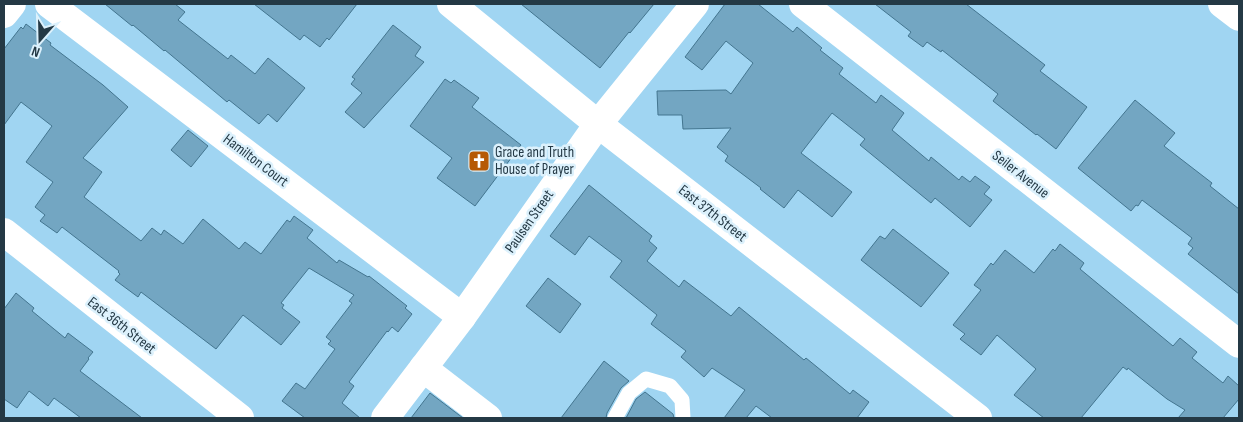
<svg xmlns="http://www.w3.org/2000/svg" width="1243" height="422" font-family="'Sofia Sans Condensed',sans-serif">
	<rect width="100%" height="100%" fill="#a0d5f2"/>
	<g fill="#73a6c2" stroke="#43758f">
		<polygon points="105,4 175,4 185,12 178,20 228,59 231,55 255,74 268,58 305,88 277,122 268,114 259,124 229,100 227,102 165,50 164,51 133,25 132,26"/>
		<polygon points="254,4 357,4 329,40 327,38 320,47 304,35 300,40"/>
		<polygon points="521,4 654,4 630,33 629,32 600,68"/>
		<polygon points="725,4 758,4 793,32 797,27 822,48 820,50 843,68 839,74 876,103 881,95 904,113 892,130 929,161 931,157 959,180 962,176 970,182 975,176 990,187 984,194 992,200 970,227 935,198 931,203 860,145 865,139 832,113 801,153 852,192 832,217 798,190 784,208 760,189 761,188 725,161 728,156 717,147 731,128 683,129 682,115 658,115 657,91 726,90 731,94 753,63 726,41 702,70 685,57"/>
		<polygon points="875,4 966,4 1045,65 1040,71 1087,107 1056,149 1037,134 1036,135 993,101 998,94 942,50 941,52 927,42 923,47 908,36 911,32"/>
		<polygon points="26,24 51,43 50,45 103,85 128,107 83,158 102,172 84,197 141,241 152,228 161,235 164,230 183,244 203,219 239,249 245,242 261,254 287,220 290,222 294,216 313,230 307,238 337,263 339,260 368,277 369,276 407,306 405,308 412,314 398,332 392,327 388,332 387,331 349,382 354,386 342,403 360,418 305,418 282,401 296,383 305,389 335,349 328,344 331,341 326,337 352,303 349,301 354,295 309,268 281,303 284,305 282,308 300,322 281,345 243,315 216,349 141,292 138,297 115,280 120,274 118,272 119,271 62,227 57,233 40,221 45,215 35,207 53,182 26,162 52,126 21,102 4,125 4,49 21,27 23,29"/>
		<polygon points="393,25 421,47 415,56 424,62 364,128 345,112 362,93 351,84 355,79 352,77"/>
		<polygon points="445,79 451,83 454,80 479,98 472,107 521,145 475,206 437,178 452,158 410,126"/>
		<polygon points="1135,100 1175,133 1164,146 1212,183 1210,186 1239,209 1239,294 1188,254 1193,248 1188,244 1192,238 1142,200 1138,206 1136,205 1131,211 1078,168"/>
		<polygon points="188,130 208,146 191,167 171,150"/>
		<polygon points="589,185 652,236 649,241 657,248 647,261 679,287 684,280 731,316 739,307 804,360 806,358 850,394 853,390 869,402 857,418 772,418 756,406 746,418 724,418 745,390 712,368 704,377 681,357 686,351 651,324 657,315 610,277 622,261 589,236 575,255 550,236"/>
		<polygon points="893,229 949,273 921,307 861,260 880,236 885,239"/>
		<polygon points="1060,244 1084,263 1080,269 1173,346 1180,338 1197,352 1192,358 1223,383 1228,376 1239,386 1239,399 1223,418 1178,418 1185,410 1167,399 1128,368 1127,370 1123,367 1081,418 1044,418 1014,395 1036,369 997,335 981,355 960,339 965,334 953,325 981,290 974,285 991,263 993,265 1005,250 1034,273 1053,249 1055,251"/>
		<polygon points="548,278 581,304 560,333 526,306"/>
		<polygon points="16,293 34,308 32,311 65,338 68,333 93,352 88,358 89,359 80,371 142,418 81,418 54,398 48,406 29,391 17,408 4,399 4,309"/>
		<polygon points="604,361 629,381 621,388 607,413 606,418 561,418"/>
		<polygon points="645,392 673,414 674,418 626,418 636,399"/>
		<polygon points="430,393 463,418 411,418"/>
	</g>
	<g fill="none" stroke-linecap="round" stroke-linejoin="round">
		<polyline stroke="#fff" stroke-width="15" points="615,418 629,393 646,379 670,386 682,400 683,418"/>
		<g stroke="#fff" stroke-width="28">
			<polyline points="49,4 462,317"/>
			<polyline points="803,4 1239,344"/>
			<polyline points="1222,4 1239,17"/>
			<polyline points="4,232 240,418"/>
			<polyline points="423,368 488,418"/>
		</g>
		<g stroke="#fff" stroke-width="28">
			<polyline points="451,4 598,124 978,418"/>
			<polyline points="4,14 12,4"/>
			<polyline points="385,418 462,317 598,124 695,4"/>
		</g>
	</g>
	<defs>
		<g id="church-square" transform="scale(1.125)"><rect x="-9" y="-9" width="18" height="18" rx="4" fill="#b65904" stroke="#dcf1fc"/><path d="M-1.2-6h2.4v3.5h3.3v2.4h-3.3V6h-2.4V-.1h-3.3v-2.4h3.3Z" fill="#fff"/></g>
	</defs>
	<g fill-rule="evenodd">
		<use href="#church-square" x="479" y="161"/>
	</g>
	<g text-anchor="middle" stroke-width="5" stroke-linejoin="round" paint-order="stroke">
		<g font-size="15" fill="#243945" stroke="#dcf1fc" text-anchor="start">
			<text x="495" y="157">Grace and Truth<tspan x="495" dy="17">House of Prayer</tspan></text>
		</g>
		<g font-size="15" fill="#243945" stroke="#dcf1fc">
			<text transform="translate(256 160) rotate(37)" y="5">Hamilton Court</text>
			<text transform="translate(1021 174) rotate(38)" y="5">Seiler Avenue</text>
			<text transform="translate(713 213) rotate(38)" y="5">East 37th Street</text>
			<text transform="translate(529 221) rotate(-55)" y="5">Paulsen Street</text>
			<text transform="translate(122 325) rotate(38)" y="5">East 36th Street</text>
		</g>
	</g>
	<rect width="1243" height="422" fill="none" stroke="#243945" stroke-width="10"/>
	<g transform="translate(40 40) rotate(200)" stroke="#dcf1fc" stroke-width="4" paint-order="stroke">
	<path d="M0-4L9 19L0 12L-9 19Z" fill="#243945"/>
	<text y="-8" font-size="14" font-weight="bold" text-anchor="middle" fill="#243945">N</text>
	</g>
</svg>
